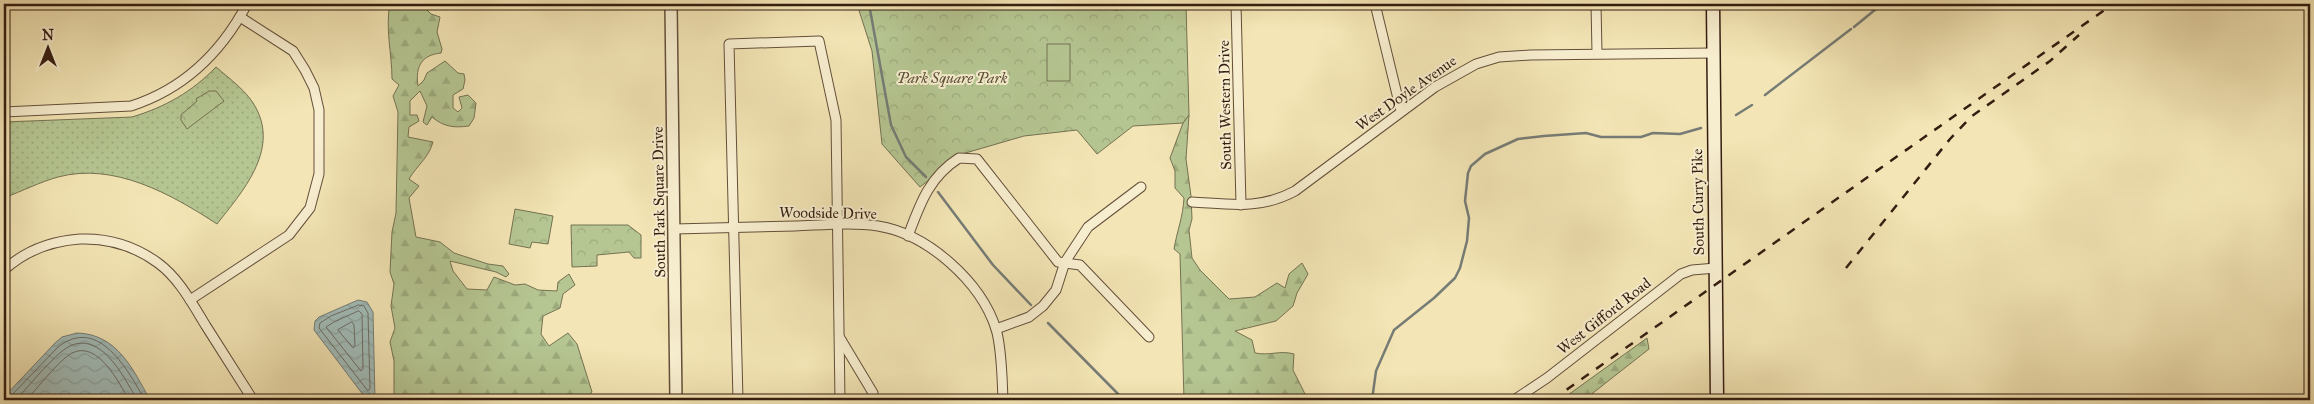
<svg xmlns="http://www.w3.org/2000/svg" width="2314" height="404" font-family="'IM FELL Great Primer',serif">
	<defs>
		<pattern id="grass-dots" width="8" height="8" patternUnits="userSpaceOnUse" patternTransform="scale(1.25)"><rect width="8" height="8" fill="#b5c692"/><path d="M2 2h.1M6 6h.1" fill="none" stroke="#9caa7d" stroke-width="1.8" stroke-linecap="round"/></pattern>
		<pattern id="forest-firs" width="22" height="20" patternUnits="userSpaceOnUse" patternTransform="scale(1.25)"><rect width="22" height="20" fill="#b5c692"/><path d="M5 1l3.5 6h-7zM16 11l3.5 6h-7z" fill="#9caa7d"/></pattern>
		<pattern id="park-crowns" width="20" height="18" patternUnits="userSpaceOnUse" patternTransform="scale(1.25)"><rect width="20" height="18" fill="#b5c692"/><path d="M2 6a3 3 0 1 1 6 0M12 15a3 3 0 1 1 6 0" fill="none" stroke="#9caa7d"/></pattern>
		<pattern id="water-waves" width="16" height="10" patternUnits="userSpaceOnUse" patternTransform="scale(1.25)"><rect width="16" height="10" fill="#a1bcb9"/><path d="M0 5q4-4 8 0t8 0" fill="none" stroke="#8ba19e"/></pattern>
	</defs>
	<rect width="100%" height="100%" fill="#f3e5b5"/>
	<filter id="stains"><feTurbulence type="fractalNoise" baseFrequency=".004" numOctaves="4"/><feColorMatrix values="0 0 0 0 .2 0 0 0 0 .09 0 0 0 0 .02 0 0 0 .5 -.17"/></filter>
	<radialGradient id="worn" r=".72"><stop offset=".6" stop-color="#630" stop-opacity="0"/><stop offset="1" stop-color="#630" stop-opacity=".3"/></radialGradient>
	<path fill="url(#grass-dots)" stroke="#757252" d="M216 67C230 79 248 92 256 108 279 151 242 192 217 224 171 194 114 162 58 177 40 182 22 191 4 198V122L132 117C165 107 192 92 216 67Z"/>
	<g fill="url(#forest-firs)" stroke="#757252">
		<path d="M390 4H421L431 14 440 17 437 32 442 49 441 53C422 55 415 66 418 86L424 80 427 73 445 61 458 73 464 74 465 80 463 89 453 95V108L458 112 462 108 459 97 468 95 476 103 474 118 469 126C454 128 444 127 432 117L427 125 423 122 427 106 420 91 410 101V115H417L419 121 409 127 408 137 433 142C428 159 418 164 409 179L419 186 409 198 416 237 440 242 454 253 488 264 503 266 509 274 506 277 496 272 450 261 453 271 467 289 487 290 494 277 515 285 525 284 538 290 557 291 558 282 569 274 575 285 563 294 560 308 543 316 541 334 549 346 568 333 577 344 592 392 585 400H394V361L390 342 395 328 391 306 394 284 390 272 392 232 396 213 398 112 393 96 399 85 392 79C392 54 385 28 390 4Z"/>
		<path d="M1189 115 1186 159 1191 196 1192 219 1189 230 1192 258 1200 270 1229 299 1255 297 1277 283 1285 288 1289 274 1302 263 1308 274 1297 293 1293 306 1276 321 1235 331 1252 340 1255 353C1271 356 1279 350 1294 354L1293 370 1308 400H1184L1180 254 1174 249C1177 231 1183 217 1184 198L1175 188V171L1170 158 1183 123Z"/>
		<polygon points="1647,338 1649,349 1584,400 1561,400"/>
	</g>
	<g fill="url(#park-crowns)" stroke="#757252">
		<polygon points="857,4 1186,4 1189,115 1183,123 1133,126 1097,154 1077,130 1024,136 962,154 920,187 882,144 872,51"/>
		<polygon points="209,91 216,91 224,101 187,129 181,120 181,115 197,101 196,99"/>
		<polygon points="515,209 553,216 548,244 532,242 530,248 509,244"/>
		<polygon points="571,225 628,225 641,235 641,258 634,258 629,252 597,255 597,266 572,267"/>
	</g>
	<rect fill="#b5c692" stroke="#757252" x="1047" y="44" width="23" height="37"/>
	<g fill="url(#water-waves)" stroke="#767c76">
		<polygon points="358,300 367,302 373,312 375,400 367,400 314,330 315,321 319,317"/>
		<path d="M77 333C117 334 133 369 150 400H4V397L55 343 62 337Z"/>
	</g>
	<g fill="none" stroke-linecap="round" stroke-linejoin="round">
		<g stroke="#6b6c65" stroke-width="1">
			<polygon points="359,305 364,306 368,313 370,388 368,391 319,328 320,323 331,316"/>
			<polygon points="359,311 362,314 363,369 361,371 326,327 334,322"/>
			<polygon points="352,322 354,325 355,346 353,348 338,330"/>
			<path d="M4 400 9 398 58 347C99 315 128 371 145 400"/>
			<path d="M16 400C29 386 53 356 68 347 101 329 125 379 137 400"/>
			<path d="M26 400C37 389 59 360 72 353 98 340 119 383 129 400"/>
		</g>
		<g stroke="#767c76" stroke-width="2.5">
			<polyline points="869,4 891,125 906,157 926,177"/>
			<polyline points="1854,27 1876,9"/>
			<polyline points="1765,95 1851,29"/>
			<polyline points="1736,115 1752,105"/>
			<polyline points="938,192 993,265 1031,305"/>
			<polyline points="1048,323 1124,400"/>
			<polyline points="1372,400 1376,371 1394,330 1434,298 1455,278 1460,268 1467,241 1469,218 1465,201 1468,173 1471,166 1485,154 1518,139 1544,136 1586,133 1601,137 1641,137 1653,133 1680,134 1701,128"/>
		</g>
		<g stroke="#644f3a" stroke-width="11">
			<g id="minor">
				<polyline points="1116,4 1116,5"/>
				<polyline points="1236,4 1241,205"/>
				<polyline points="1375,4 1401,111"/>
				<polyline points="1596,4 1597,53"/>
				<path d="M4 112 131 106C184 89 221 53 247 4"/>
				<path d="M1192 202C1230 204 1260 210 1295 191L1435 87 1476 64 1499 57 1530 55 1714 53"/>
				<path d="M674 229C715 228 755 227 795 226 823 225 851 222 878 226 928 234 981 282 996 329 1002 349 1002 379 1003 400"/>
				<path d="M908 236C920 204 929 177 959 158L977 159 1058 262 1080 265 1149 337"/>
				<path d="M4 270C25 251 51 241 80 239 108 238 135 246 158 263 179 278 193 305 206 326 222 351 238 376 253 400"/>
				<polyline points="190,300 289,235 310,208 319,174 319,110 314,88 305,70 293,51 240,17"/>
				<polyline points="996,329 1029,317 1043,306 1056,290 1065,262 1088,227 1141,187"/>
				<polyline points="840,338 873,393 873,400"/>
				<polyline points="738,400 729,44 819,41 836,120 840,400"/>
				<polyline points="1514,400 1547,378 1681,274 1692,270 1716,268"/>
			</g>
		</g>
		<g stroke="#644f3a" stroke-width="14">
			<polyline id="tertiary" points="671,4 676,400"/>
		</g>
		<g stroke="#351d11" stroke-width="15">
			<polyline id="secondary" points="1713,4 1717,400"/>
		</g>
		<use href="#minor" stroke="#f7eecf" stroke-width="9"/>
		<use href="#tertiary" stroke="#f7eecf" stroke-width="11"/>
		<use href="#secondary" stroke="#f7eecf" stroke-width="12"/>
		<g stroke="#351d11" stroke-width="2.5" stroke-dasharray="9 9" stroke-linecap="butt">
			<polyline points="1846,268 1950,139 1972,116 2050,61 2079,35"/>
			<polyline points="1552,400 2113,4"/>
		</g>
	</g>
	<g text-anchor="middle" stroke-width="4" stroke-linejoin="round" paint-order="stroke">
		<g font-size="15" font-style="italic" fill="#5b5038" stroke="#f7eecf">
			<text x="952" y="83">Park Square Park</text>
		</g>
		<g font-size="15" fill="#351d11" stroke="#f7eecf">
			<text transform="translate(1406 93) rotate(-35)" y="5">West Doyle Avenue</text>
			<text transform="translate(1225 105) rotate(-91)" y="5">South Western Drive</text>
			<text transform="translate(659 202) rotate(-91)" y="5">South Park Square Drive</text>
			<text transform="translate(1698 202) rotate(-91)" y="5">South Curry Pike</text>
			<text transform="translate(828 213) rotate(1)" y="5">Woodside Drive</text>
			<text transform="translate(1604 316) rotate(-38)" y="5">West Gifford Road</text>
		</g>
	</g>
	<rect width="2314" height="404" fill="none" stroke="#f3e5b5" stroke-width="20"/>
	<rect x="5" y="5" width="2304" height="394" fill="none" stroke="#351d11" stroke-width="2.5"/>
	<rect x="10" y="10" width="2294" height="384" fill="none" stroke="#351d11"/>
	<g transform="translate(48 48)" stroke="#f7eecf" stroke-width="4" paint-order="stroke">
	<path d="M0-4L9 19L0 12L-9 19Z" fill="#351d11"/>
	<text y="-8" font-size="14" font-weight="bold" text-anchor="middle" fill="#351d11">N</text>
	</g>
	<rect width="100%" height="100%" filter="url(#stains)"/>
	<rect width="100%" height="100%" fill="url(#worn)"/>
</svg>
